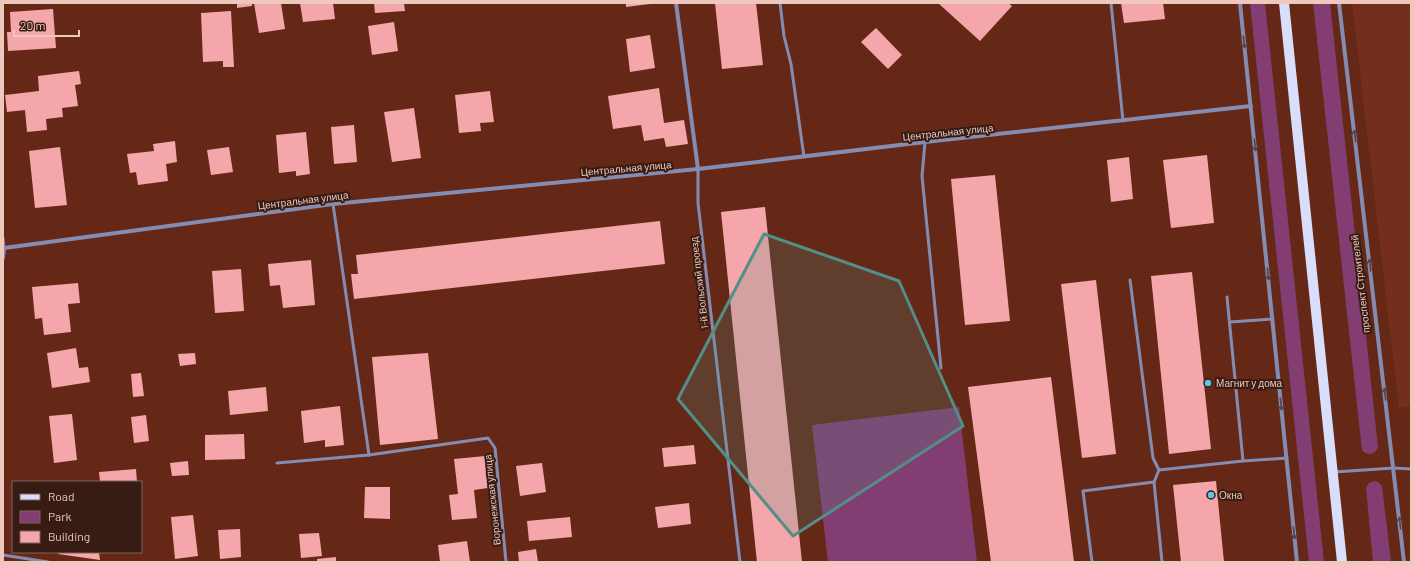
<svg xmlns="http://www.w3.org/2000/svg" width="1414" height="565" font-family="Barlow,sans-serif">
	<rect width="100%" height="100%" fill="#652816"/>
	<polygon fill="#742f1c" points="1352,3 1411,3 1411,406 1399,408"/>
	<g fill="#823e72">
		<polygon points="1250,3 1265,3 1324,562 1309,562"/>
		<path d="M1313 3H1330L1378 447C1375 455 1367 456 1362 450Z"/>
		<polygon points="959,407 977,562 828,562 812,425"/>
		<polygon points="1374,481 1378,482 1382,486 1391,562 1373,562 1366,488 1369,483"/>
	</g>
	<g fill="#f5a6aa">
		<polygon points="237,3 252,3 252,6 237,8"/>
		<polygon points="254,3 281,3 285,29 259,33"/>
		<polygon points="300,3 333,3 335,19 303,22"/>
		<polygon points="374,3 404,3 405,11 375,13"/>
		<polygon points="626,3 650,3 650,4 626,7"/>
		<polygon points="715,3 756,3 763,65 722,69"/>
		<polygon points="938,3 1008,3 1012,6 980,41"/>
		<polygon points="1121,3 1163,3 1165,19 1124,23"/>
		<polygon points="53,9 56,48 8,51 7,32 11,32 10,12"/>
		<polygon points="231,11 234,67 223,67 223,61 203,62 201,13"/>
		<polygon points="394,22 398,51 372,55 368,26"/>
		<polygon points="876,28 902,55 888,69 861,42"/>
		<polygon points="650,35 655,68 630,72 626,39"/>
		<polygon points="79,71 81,84 75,85 78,106 62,108 63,117 46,119 47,130 27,132 25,110 7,112 5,95 39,91 38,76"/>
		<polygon points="659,88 664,123 684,120 688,144 666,147 664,138 644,141 641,125 613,129 608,96"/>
		<polygon points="490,91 494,122 480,123 481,131 459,133 455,95"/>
		<polygon points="414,108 421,158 392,162 384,112"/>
		<polygon points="354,125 357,162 334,164 331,127"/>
		<polygon points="306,132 310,174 296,176 296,171 279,173 276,135"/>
		<polygon points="175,141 177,162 166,164 168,181 138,185 136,172 130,173 127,154 154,151 153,144"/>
		<polygon points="60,147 67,205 35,208 29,151"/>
		<polygon points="229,147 233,172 211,175 207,150"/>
		<polygon points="1207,155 1214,223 1171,228 1163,160"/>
		<polygon points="1129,157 1133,199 1111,202 1107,160"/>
		<polygon points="995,175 1010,321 965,325 951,179"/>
		<polygon points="765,207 802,562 757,562 756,553 721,212"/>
		<polygon points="660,221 665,264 354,299 351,274 358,274 356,255"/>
		<polygon points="311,260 315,305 283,308 280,285 270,286 268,264"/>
		<polygon points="241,269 244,311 215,313 212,271"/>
		<polygon points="1192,272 1211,449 1169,454 1151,276"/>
		<polygon points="1096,280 1116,454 1082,458 1061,284"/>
		<polygon points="78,283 80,303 68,304 71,332 44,335 42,318 35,319 32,287"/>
		<polygon points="76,348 79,368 88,367 90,382 52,388 47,353"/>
		<polygon points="195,353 196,364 180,366 178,354"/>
		<polygon points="428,353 438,439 380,445 372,357"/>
		<polygon points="141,373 144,396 133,397 131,374"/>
		<polygon points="1051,377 1074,562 991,562 968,387"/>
		<polygon points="266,387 268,411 230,415 228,391"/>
		<polygon points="340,406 344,445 325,447 325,440 304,443 301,411"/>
		<polygon points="72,414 77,460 54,463 49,416"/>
		<polygon points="146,415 149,441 134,443 131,417"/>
		<polygon points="244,434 245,459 205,460 205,435"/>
		<polygon points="694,445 696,464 664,467 662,448"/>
		<polygon points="485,456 488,488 474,490 477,518 452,520 449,495 458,494 454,459"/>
		<polygon points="188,461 189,475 172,476 170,463"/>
		<polygon points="542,463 546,492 520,496 516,466"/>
		<polygon points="136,469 137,482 100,482 99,472"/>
		<polygon points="1216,481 1224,562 1181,562 1173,485"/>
		<polygon points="365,487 390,487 390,519 364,518"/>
		<polygon points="689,503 691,524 658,528 655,507"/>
		<polygon points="193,515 198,556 175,559 171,517"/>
		<polygon points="570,517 572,537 529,541 527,521"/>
		<polygon points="240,529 241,557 220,559 218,530"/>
		<polygon points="319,533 322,556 301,558 299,534"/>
		<polygon points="467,541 470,562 440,562 438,545"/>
		<polygon points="536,549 538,562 519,562 518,552"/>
		<polygon points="58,552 99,552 100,560 58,554"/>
		<polygon points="336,557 336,562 317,562 317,559"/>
	</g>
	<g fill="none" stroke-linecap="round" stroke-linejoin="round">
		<g stroke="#858cb2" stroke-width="3">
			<polyline points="780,3 784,36 791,64 804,157"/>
			<polyline points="1111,3 1123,121"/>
			<polyline points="925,142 922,176 941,368"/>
			<polyline points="698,169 698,203 740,562"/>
			<polyline points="333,204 369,455"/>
			<polyline points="3,238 4,248"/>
			<polyline points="1130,280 1153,458 1159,470 1154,482 1162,562"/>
			<polyline points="1227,297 1243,461"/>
			<polyline points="1230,322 1273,319"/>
			<polyline points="277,463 369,455 488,438 495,448 506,562"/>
			<polyline points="1159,470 1243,461 1287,458"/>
			<polyline points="1334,472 1394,468 1411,469"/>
			<polyline points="3,555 48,562"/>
			<polyline points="1092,562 1083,491 1154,482"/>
		</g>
		<g stroke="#858cb2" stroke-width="4">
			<polyline points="676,3 698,169"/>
			<polyline points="1240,3 1297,562"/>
			<polyline points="1339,3 1404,562"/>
			<polyline points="4,248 333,204 698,169 925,142 1251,106"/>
			<polyline points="3,258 4,248"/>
		</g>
		<polyline stroke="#d8defc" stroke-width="10" points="1284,3 1342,562"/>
	</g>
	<defs><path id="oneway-shaft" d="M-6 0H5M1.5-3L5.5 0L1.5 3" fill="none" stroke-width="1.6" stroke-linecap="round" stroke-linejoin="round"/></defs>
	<g stroke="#52434b">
		<use href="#oneway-shaft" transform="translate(1244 42) rotate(84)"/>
		<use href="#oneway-shaft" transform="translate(1355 136) rotate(-97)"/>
		<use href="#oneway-shaft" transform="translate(1255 145) rotate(84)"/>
		<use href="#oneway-shaft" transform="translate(1370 265) rotate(-97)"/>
		<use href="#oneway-shaft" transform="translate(1268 274) rotate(84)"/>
		<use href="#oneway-shaft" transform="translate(1385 394) rotate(-97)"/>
		<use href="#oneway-shaft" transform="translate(1281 404) rotate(84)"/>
		<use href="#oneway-shaft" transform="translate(1400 523) rotate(-96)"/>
		<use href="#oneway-shaft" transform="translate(1294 533) rotate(84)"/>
	</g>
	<path fill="#528f86" fill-opacity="0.2" stroke="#528f86" stroke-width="3" stroke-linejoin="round" d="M764 234 899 281 963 426 793 536 678 399Z"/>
	<g fill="#59c8e4" stroke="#371c14" stroke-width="1.5">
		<circle cx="1208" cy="383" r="4"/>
		<circle cx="1211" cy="495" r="4"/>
	</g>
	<g text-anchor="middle" stroke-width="4" stroke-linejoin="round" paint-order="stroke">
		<g font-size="10" fill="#efc8bd" stroke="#371c14">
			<text transform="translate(948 132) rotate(-6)" y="4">Центральная улица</text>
			<text transform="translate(626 168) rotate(-5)" y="4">Центральная улица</text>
			<text transform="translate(303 200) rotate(-7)" y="4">Центральная улица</text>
			<text transform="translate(699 283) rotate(-97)" y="4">1-й Вольский проезд</text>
			<text transform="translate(1360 284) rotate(-97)" y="4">проспект Строителей</text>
			<text transform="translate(492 500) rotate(-96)" y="4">Воронежская улица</text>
		</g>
		<g font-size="10" fill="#efc8bd" stroke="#371c14" text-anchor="start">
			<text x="1216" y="387">Магнит у дома</text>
			<text x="1219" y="499">Окна</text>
		</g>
	</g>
	<rect width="1414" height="565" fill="none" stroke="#efc8bd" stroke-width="8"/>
	<rect x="12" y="481" width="130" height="72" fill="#371c14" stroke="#816158"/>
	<rect x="20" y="494" width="20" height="6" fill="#d8defc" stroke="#816158"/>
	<text x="48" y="501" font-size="12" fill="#efc8bd">Road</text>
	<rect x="20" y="511" width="20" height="12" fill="#823e72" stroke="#816158"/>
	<text x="48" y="521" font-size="12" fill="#efc8bd">Park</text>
	<rect x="20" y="531" width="20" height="12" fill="#f5a6aa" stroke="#816158"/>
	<text x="48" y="541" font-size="12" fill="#efc8bd">Building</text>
	<path d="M14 30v6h65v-6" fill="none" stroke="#efc8bd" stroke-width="2"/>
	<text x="20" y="30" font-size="12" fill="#efc8bd" stroke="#371c14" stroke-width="3" paint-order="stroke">20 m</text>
</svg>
